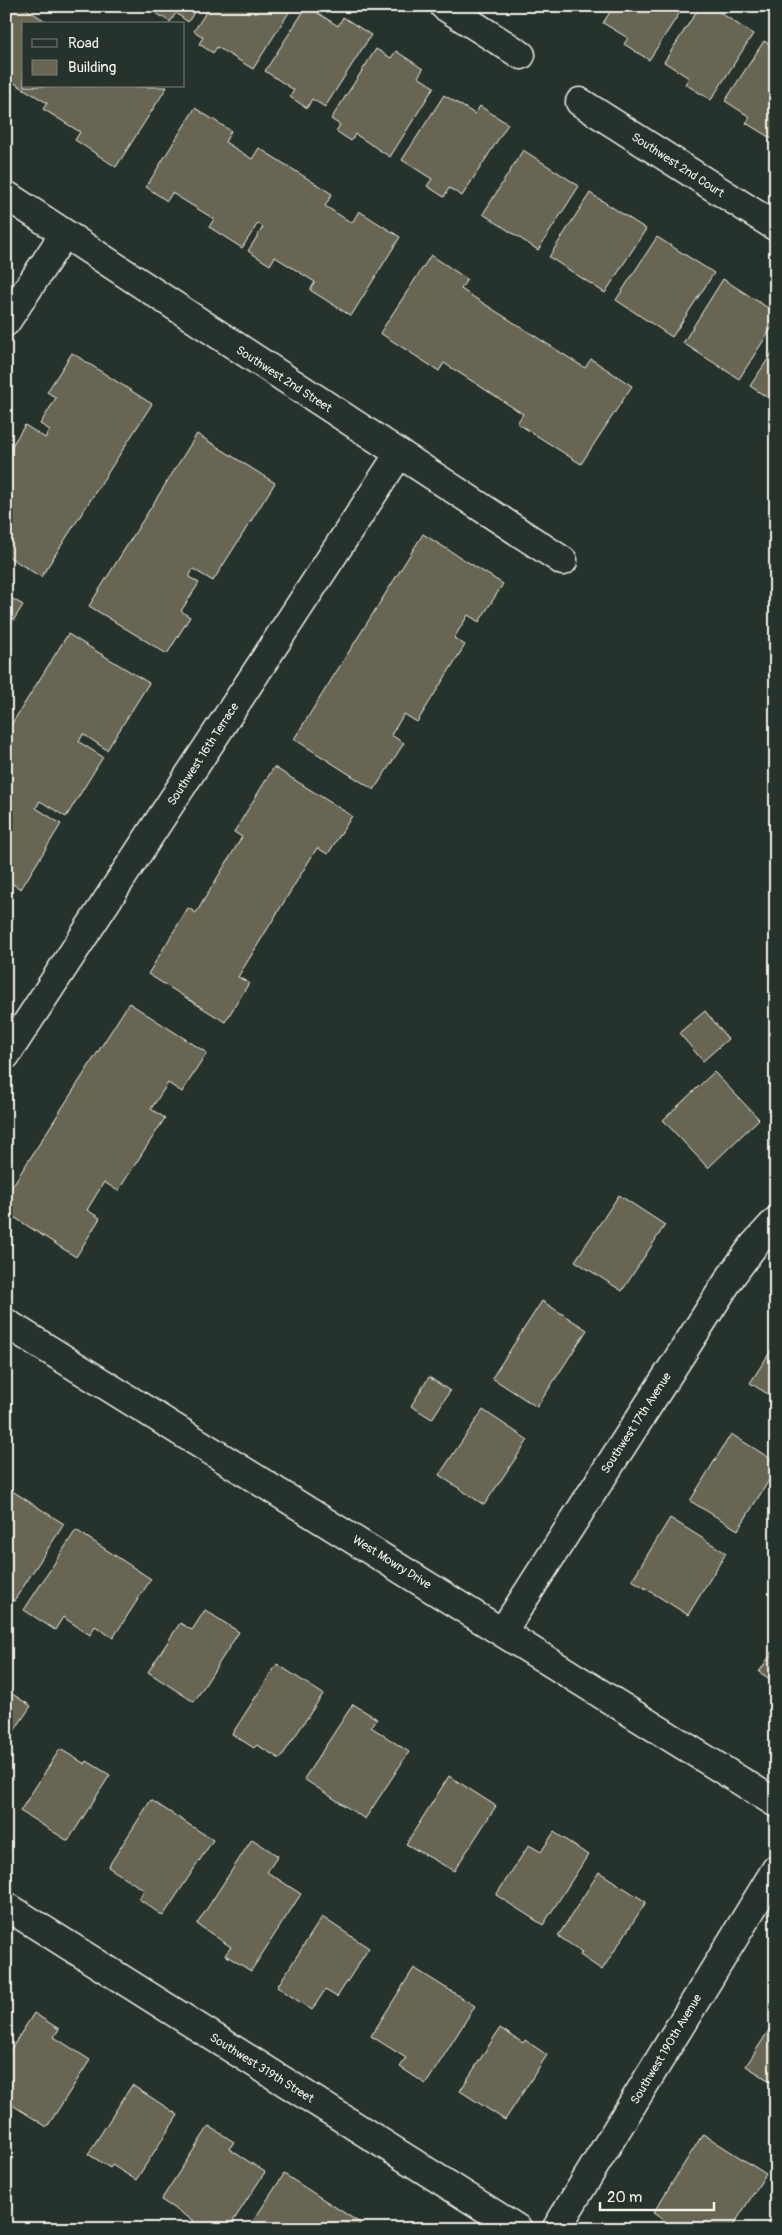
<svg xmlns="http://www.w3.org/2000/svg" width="782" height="2235" font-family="Pangolin,sans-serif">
	<rect width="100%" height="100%" fill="#26332d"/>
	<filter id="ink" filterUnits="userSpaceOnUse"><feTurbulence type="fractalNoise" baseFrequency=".02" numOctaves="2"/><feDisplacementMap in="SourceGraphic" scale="10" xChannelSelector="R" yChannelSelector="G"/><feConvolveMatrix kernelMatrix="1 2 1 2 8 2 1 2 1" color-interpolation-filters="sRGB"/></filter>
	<g filter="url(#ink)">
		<g fill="#686652" stroke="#f4f1e8">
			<polygon points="6,6 22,6 50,24 24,24 24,86 167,87 116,167 75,140 80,132 43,109 47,103 6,78"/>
			<polygon points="156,6 198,6 188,22 176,13 170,22 153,11"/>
			<polygon points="210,6 293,6 253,69 217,47 213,53 199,44 203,37 194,31"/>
			<polygon points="307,6 338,26 343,17 371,35 325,107 312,99 307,108 290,97 294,90 265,71"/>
			<polygon points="614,6 684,6 649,60 624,44 628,38 603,23"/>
			<polygon points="700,6 710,6 753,34 711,100 685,84 689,78 664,62"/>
			<polygon points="764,41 776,48 776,132 772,139 746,123 750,117 725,101"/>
			<polygon points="376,49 391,58 396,51 423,69 418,77 434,87 390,157 355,134 351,141 336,131 340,125 331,119"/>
			<polygon points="444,95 475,114 480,106 508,124 462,196 449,188 444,197 427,186 432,179 402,160"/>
			<polygon points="195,108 231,131 225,142 252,159 259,148 332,194 325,206 352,223 359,211 400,237 351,316 310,290 315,282 275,257 270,265 248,251 263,227 258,223 242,248 209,227 214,219 172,193 167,201 146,187"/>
			<polygon points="523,150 579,186 538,250 483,214"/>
			<polygon points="590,193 646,229 605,293 549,257"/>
			<polygon points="657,237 714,273 672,337 616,300"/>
			<polygon points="431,255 467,279 461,289 585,368 591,359 632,386 581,464 517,423 523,414 444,363 439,371 380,333"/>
			<polygon points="723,279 776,313 776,321 739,379 683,343"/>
			<polygon points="776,347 776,403 750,386"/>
			<polygon points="72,353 152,404 41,577 6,555 6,455 25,425 45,438 50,430 40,424 56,398 47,392"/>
			<polygon points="197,434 275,483 213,581 193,569 189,577 199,583 181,611 190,617 167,654 89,606"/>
			<polygon points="423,534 503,584 479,622 468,615 454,638 465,645 417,722 404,714 391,735 404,743 374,790 294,739"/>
			<polygon points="6,595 23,605 6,632"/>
			<polygon points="68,634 149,683 107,750 83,734 79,742 103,757 66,817 40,801 36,808 61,824 21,889 6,880 6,733"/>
			<polygon points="274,767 352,816 328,854 317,848 238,977 249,983 225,1022 148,974 188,908 196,913 242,837 234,832"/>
			<polygon points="129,1003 207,1053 182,1092 168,1083 151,1109 165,1118 118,1191 104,1182 87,1210 100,1218 76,1257 6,1212 6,1196"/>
			<polygon points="705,1011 728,1039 703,1061 679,1033"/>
			<polygon points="714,1072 759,1119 708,1168 663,1120"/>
			<polygon points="619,1195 665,1225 622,1291 575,1261"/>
			<polygon points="542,1301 587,1330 537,1407 492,1378"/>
			<polygon points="776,1343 776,1399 750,1383"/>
			<polygon points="429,1377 450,1391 432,1419 411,1406"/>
			<polygon points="483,1410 528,1440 484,1505 439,1475"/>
			<polygon points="731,1434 776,1462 776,1469 738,1530 690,1501"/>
			<polygon points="6,1487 64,1524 14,1601 6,1596"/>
			<polygon points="670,1518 726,1553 688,1615 632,1580"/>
			<polygon points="76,1530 151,1579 113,1638 95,1626 90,1635 63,1617 55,1630 24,1610"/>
			<polygon points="205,1610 239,1632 194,1702 148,1672 180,1623 192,1630"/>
			<polygon points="776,1647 776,1683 759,1672"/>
			<polygon points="277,1664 323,1694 280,1759 257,1745 254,1748 232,1734"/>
			<polygon points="6,1690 31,1706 6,1743"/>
			<polygon points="353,1704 377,1719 371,1727 409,1752 365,1819 304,1779"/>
			<polygon points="60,1749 85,1764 87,1761 110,1775 68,1841 20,1811"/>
			<polygon points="449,1776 496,1806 454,1871 406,1844"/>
			<polygon points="151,1800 213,1840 163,1916 139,1899 144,1890 108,1867"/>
			<polygon points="554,1832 588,1855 543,1925 496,1895 529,1845 541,1852"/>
			<polygon points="252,1839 278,1856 267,1872 301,1894 251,1971 225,1955 231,1947 197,1924"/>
			<polygon points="599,1872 646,1902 602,1970 580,1955 582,1952 558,1936"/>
			<polygon points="322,1917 369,1948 337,1997 325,1990 312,2010 277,1987"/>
			<polygon points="414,1968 475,2006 426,2084 400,2067 406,2058 371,2036"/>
			<polygon points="34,2013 59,2029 54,2037 90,2060 47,2127 6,2101 6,2057"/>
			<polygon points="776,2019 776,2085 746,2066"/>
			<polygon points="500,2028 523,2043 525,2040 547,2055 505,2120 460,2091"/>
			<polygon points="132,2085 178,2115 136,2180 112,2165 110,2168 88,2154"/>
			<polygon points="209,2126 234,2142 229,2149 265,2172 228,2229 189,2229 194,2221 161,2200"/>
			<polygon points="703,2134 766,2174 731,2229 678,2229 653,2213"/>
			<polygon points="284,2174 360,2223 356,2229 248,2229"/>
		</g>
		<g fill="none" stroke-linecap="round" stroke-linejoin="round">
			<g stroke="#f4f1e8" stroke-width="31">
				<g id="minor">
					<polyline points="444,6 521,55"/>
					<polyline points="580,102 776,227"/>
					<polyline points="6,195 563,561"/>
					<polyline points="6,322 64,234"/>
					<polyline points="6,1055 399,454"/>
					<polyline points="503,1631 732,1275 754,1245 776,1221"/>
					<polyline points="6,1906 518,2229"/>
					<polyline points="556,2229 776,1869"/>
				</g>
			</g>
			<g stroke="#f4f1e8" stroke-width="31">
				<polyline id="tertiary" points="6,1323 776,1803"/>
			</g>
			<use href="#minor" stroke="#26332d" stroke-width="28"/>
			<use href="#tertiary" stroke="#26332d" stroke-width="28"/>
		</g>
	</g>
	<g text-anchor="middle" stroke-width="4" stroke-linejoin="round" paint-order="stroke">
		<g font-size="12" fill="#f4f1e8" stroke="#26332d">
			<text transform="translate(678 165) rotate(33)" y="4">Southwest 2nd Court</text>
			<text transform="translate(284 379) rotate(33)" y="4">Southwest 2nd Street</text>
			<text transform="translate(203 754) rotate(-57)" y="4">Southwest 16th Terrace</text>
			<text transform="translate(636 1423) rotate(-57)" y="4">Southwest 17th Avenue</text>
			<text transform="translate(392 1562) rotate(32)" y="4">West Mowry Drive</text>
			<text transform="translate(666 2049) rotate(-59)" y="4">Southwest 190th Avenue</text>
			<text transform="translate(262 2068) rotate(32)" y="4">Southwest 319th Street</text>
		</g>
	</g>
	<rect width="782" height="2235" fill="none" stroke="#26332d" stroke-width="25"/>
	<rect x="12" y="12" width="757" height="2210" fill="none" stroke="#f4f1e8" stroke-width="2" filter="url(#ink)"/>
	<rect x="22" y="22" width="162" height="65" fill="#26332d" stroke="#787f78"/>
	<rect x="32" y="39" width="25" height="8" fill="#26332d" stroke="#787f78"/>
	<text x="68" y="48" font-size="15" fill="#f4f1e8">Road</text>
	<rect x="32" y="60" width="25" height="15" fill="#686652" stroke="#787f78"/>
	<text x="68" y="72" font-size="15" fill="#f4f1e8">Building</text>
	<path d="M600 2202v8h114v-8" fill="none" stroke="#f4f1e8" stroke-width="2.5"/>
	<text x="607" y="2202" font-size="15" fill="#f4f1e8" stroke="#26332d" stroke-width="4" paint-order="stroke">20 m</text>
</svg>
